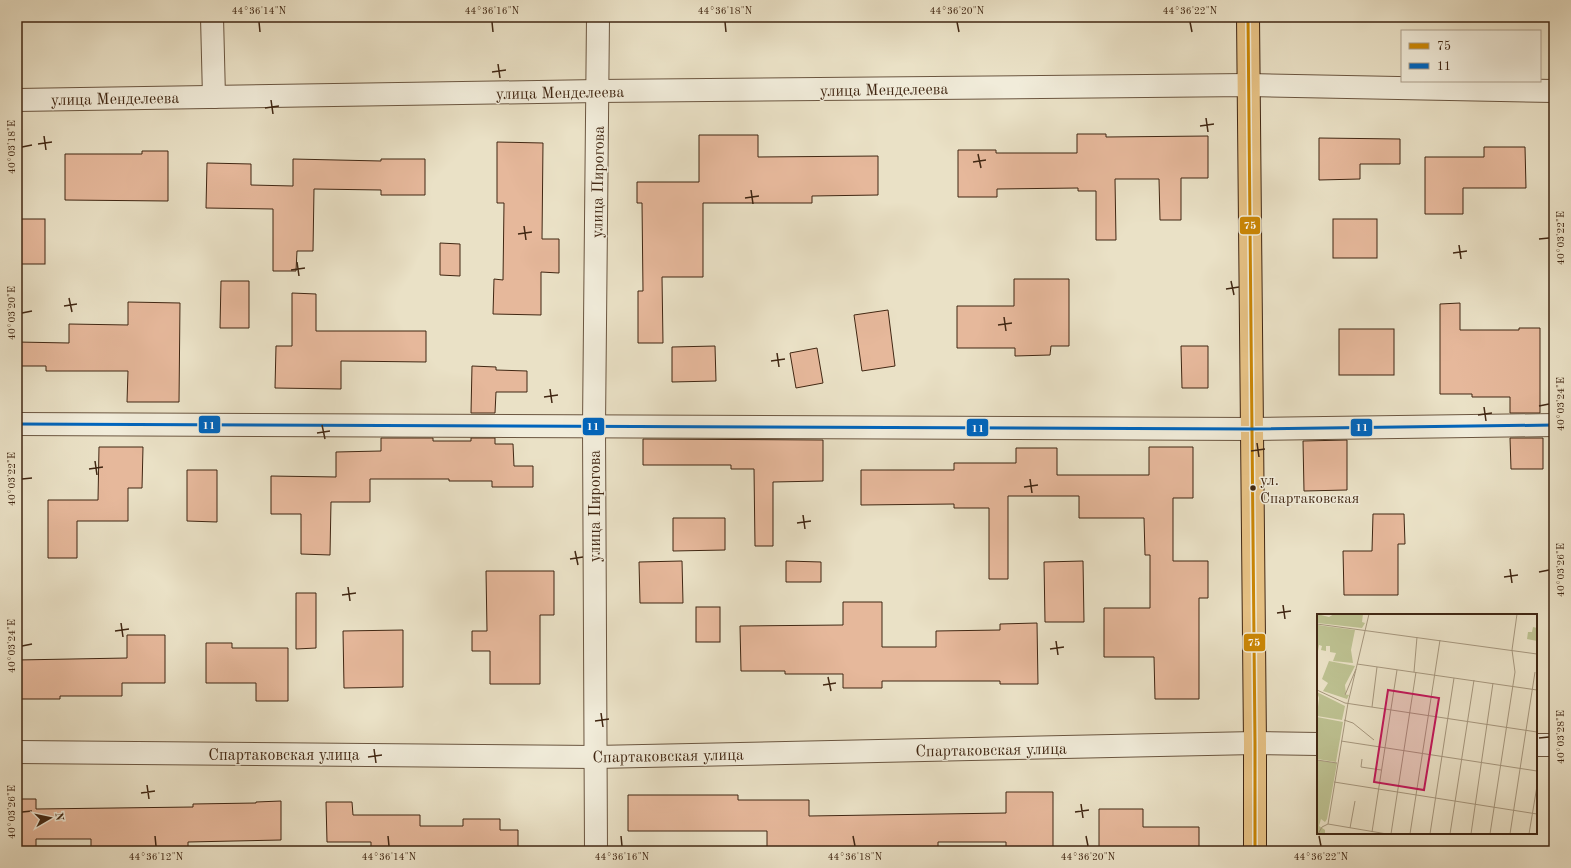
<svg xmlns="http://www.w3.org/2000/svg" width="1571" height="868" font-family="'Old Standard TT',serif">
	<rect width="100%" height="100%" fill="#eae1c6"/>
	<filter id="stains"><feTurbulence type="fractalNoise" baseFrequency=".005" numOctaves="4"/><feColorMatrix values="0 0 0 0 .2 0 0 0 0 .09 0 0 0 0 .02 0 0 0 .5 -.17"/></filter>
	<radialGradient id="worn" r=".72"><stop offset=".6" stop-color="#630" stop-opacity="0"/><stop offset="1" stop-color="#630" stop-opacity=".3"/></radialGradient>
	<g fill="#e6b89b" stroke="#412713">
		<polygon points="1077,134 1106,134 1106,137 1208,136 1208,178 1181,178 1181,220 1160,220 1159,179 1115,179 1116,240 1096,240 1096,191 1078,191 1078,188 997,189 997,197 958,197 958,150 996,150 996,153 1077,153"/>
		<polygon points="699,135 758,135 758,157 878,156 878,195 812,196 812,203 703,203 703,277 662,277 663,343 638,343 638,291 643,291 642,203 637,203 637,182 699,182"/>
		<polygon points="1319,138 1400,139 1400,164 1360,164 1360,179 1319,180"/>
		<polygon points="497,142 543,143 542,239 559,239 559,273 541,272 541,315 493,314 494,279 503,280 504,203 497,203"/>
		<polygon points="1484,147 1525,147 1526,188 1463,188 1463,214 1425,214 1425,157 1484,157"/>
		<polygon points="142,151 168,151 168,201 65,200 65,154 142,154"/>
		<polygon points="293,159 381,161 381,159 425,159 425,195 381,195 381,190 314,189 313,251 297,251 296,271 273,271 273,209 206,208 207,163 251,164 251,185 293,186"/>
		<rect x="17" y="219" width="28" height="45"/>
		<rect x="1333" y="219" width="44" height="39"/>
		<polygon points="440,243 460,244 460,276 440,275"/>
		<polygon points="1014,279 1069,279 1069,346 1051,346 1050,355 1015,356 1015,348 957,348 957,306 1014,306"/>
		<polygon points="221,281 249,281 249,328 220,328"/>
		<polygon points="292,293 316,294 316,331 426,331 426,362 341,361 341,389 275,388 276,346 292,346"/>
		<polygon points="128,302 180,303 179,402 127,402 128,371 46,371 46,366 17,366 17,342 69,343 69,324 128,325"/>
		<polygon points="1460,303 1460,330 1519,330 1519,328 1540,328 1540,413 1510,413 1510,397 1472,397 1472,394 1440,394 1440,304"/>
		<polygon points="888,310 895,366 862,371 854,315"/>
		<rect x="1339" y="329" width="55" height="46"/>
		<polygon points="715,346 716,381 672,382 672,347"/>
		<polygon points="1181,346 1208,346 1208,388 1182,388"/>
		<polygon points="817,348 823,383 796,388 790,353"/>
		<polygon points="472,366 496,367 496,370 527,371 527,392 496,392 495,413 471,413"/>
		<polygon points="381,438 433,438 433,441 471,441 471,438 495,438 495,444 513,444 514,466 533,466 533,487 492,487 492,481 449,481 449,479 370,479 370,502 331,502 330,555 301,554 301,514 271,514 271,476 336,477 336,452 381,451"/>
		<polygon points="1510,438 1543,438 1543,469 1511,469"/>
		<polygon points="643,439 823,440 823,481 773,482 773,546 755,546 754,469 731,469 731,465 643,465"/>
		<polygon points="1347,440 1347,490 1304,491 1303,441"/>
		<polygon points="99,447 143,447 142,488 128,488 128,521 77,521 77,558 48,558 48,500 98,500"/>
		<polygon points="1149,447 1193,447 1193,498 1173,498 1173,561 1208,561 1208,598 1199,598 1199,699 1155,699 1154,657 1104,657 1104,608 1150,608 1150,555 1145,555 1144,518 1079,518 1079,496 1008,496 1008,579 989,579 989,508 954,508 954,504 861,505 861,470 954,470 954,463 1016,463 1016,448 1057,448 1057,475 1149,475"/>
		<polygon points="187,470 217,470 217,522 187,521"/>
		<polygon points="1373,514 1404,514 1405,544 1398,544 1398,595 1344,595 1343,551 1372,551"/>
		<polygon points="673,518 725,518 725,550 673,551"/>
		<polygon points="682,561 683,603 640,603 639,562"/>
		<polygon points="786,561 821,562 821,582 786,582"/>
		<polygon points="1083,561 1084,622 1045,622 1044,562"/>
		<polygon points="486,571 554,571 554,615 540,615 540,684 490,684 490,651 472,651 472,631 487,631"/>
		<polygon points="296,593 316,593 316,648 296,649"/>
		<polygon points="843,602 882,602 882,647 936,647 936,631 1000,630 1000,624 1037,623 1038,684 1000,684 1000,681 882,681 882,688 843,688 843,674 785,674 785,671 741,671 740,626 843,625"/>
		<rect x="696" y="607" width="24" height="35"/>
		<polygon points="403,630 403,687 344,688 343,631"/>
		<polygon points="127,635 165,635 165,683 122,683 122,696 60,696 60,699 17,699 17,660 127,658"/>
		<polygon points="206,643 232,643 232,648 288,648 288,701 256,701 256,683 206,683"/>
		<polygon points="1006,792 1053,792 1053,849 1006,849 1006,842 938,842 938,851 767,851 767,831 628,831 628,795 738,795 738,800 809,800 809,816 1006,813"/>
		<polygon points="17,799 36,799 36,809 193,807 193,804 256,803 256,802 281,801 281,840 188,842 188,851 91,851 91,839 36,839 36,851 17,851"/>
		<polygon points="326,802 352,802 353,815 420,815 420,826 463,826 463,819 500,819 500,830 518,830 518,851 371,851 371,842 327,842"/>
		<polygon points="1099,809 1143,809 1143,827 1199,827 1199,851 1099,851"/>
	</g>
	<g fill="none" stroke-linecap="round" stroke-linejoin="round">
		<g stroke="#6b5640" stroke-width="24">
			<g id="minor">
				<polyline points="212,17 214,97"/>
				<polyline points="17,100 598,91 1249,85 1554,91"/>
				<polyline points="17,424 1252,429 1554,425"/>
				<polyline points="1536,745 1554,745"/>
				<polyline points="17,752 595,757 1255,743 1318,744"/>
				<polyline points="596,851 594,426 598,17"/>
			</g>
		</g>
		<g stroke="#412713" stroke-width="24">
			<polyline id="major" points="1248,17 1255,743 1255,851"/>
		</g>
		<use href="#minor" stroke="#f1ecda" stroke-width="22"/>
		<use href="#major" stroke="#e5c083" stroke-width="22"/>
		<g stroke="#f1ecda" stroke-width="6">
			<polyline id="bus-1" points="1248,17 1255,743 1255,851"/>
		</g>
		<g stroke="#f1ecda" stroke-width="6">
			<polyline id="bus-2" points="17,424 1252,429 1554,425"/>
		</g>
		<use href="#bus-1" stroke="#ca8605" stroke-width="3"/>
		<use href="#bus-2" stroke="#0065bd" stroke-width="3"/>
	</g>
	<path fill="none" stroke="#412713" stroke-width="1.5" d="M259 22 260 32M492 22 493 32M725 22 726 32M957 22 959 32M1190 22 1192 32M498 64 500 78M492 72 506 70M271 100 273 114M265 108 279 106M1206 118 1208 132M1200 126 1214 124M44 136 46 150M38 144 52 142M22 147 32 145M978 154 981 168M973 162 986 160M751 190 753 204M745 198 759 196M524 226 526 240M518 234 532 232M1539 239 1549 238M1459 245 1461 259M1453 253 1467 251M297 262 299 276M291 270 305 268M1231 281 1234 295M1226 289 1239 287M69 298 72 312M64 306 77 304M22 313 32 311M1004 317 1006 331M998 325 1012 323M777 353 779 367M771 361 785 359M550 389 552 403M544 397 558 395M1539 406 1549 404M1484 407 1486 421M1478 415 1492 413M322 425 325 439M317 433 330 431M1257 443 1259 457M1251 451 1265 449M95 461 97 475M89 469 103 467M22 479 32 478M1030 479 1032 493M1024 487 1038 485M803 515 805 529M797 523 811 521M575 551 578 565M570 559 583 557M1510 569 1512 583M1539 572 1549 570M1504 577 1518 575M348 587 350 601M342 595 356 593M1283 605 1285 619M1277 613 1291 611M121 623 123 637M115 631 129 629M1056 641 1058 655M22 646 32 644M1050 649 1064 647M828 677 831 691M823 685 836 683M601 713 603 727M595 721 609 719M1539 738 1549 737M374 749 376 763M368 757 382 755M147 785 149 799M141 793 155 791M1081 804 1083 818M22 812 32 811M1075 812 1089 810M155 836 156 846M388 836 389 846M621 836 622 846M853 836 855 846M1086 836 1088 846M1319 836 1321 846"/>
	<circle fill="#412713" stroke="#f1ecda" stroke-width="1.5" cx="1253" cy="488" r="3.5"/>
	<g text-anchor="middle" stroke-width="3" stroke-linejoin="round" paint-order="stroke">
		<g font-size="15" fill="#412713" stroke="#f1ecda" text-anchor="start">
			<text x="1260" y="485">ул.<tspan x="1260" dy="18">Спартаковская</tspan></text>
		</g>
		<g font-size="16" fill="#412713" stroke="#f1ecda">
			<text transform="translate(884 89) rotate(-1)" y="6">улица Менделеева</text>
			<text transform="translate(560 92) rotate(-1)" y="6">улица Менделеева</text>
			<text transform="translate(115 98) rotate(-1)" y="6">улица Менделеева</text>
			<text transform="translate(597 182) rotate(-89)" y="6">улица Пирогова</text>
			<text transform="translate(594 506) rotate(-90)" y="6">улица Пирогова</text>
			<text transform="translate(991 749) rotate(-1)" y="6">Спартаковская улица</text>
			<text x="284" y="760">Спартаковская улица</text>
			<text transform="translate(668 755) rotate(-1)" y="6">Спартаковская улица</text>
		</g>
	</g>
	<g transform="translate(1317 614)">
		<rect width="220" height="220" fill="#eae1c6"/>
		<path d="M0 0 12 3 17 0H46L45 8 48 9 45 14 0 9ZM0 11 38 16 34 36 36 49 16 47 19 39 13 38V32H9V37L4 36 5 32 2 31 0 43ZM12 47 38 52 28 71 29 80H26L32 81 30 85 6 77 11 69 5 65ZM0 78 28 92 25 106 0 102 2 84ZM0 103 26 108 19 148 0 145ZM0 146 20 149 10 205 8 208 4 205 2 212 8 216V220H0Z" fill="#bdc191"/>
		<path d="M0 11 15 14V25L6 28 0 26ZM216 13 220 14V27L210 25 211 18H215Z" fill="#bdc191"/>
		<path fill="none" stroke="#a6977e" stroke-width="1" d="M0 10 220 40M40 50 220 76M97 58 100 23M0 76 28 89 220 118M28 81 39 55M31 89 52 0M55 93 60 53M27 106 36 109 57 126M24 127 220 157M45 145 44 153 64 156M0 146 20 149M17 168 220 200M11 210 31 89M11 210 70 220M33 214 38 187M55 218 80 56M1 220 5 213 11 210M74 220 99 58M93 220 123 26M113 220 137 64M133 220 157 66M154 220 176 69M173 220 198 58 195 36 200 0M193 220 218 58M212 220 220 172"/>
		<path fill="#c2185b" fill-opacity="0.15" stroke="#c2185b" stroke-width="2" d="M71 76 122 84 107 176 57 168Z"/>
		<rect width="220" height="220" fill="none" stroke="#412713" stroke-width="2"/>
	</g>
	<g stroke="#f1ecda" stroke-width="1.5">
		<rect x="1239" y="216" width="22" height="19" rx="4" fill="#ca8605"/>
		<rect x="198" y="415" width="23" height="19" rx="4" fill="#0065bd"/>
		<rect x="582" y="417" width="23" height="19" rx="4" fill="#0065bd"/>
		<rect x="1350" y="418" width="23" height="19" rx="4" fill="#0065bd"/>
		<rect x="966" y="418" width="23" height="19" rx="4" fill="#0065bd"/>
		<rect x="1243" y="633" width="23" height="19" rx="4" fill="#ca8605"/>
	</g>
	<g font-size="11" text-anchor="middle" font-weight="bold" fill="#fff">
		<text x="1250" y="229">75</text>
		<text x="209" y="429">11</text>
		<text x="593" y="430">11</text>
		<text x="1362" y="431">11</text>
		<text x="978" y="432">11</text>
		<text x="1254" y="646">75</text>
	</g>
	<rect width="1571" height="868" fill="none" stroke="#eae1c6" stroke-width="44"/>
	<rect x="1401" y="30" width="140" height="52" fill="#f1ecda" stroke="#ab9d8a"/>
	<rect x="1409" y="43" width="20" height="6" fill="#ca8605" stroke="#ab9d8a"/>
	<text x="1437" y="50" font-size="12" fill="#412713">75</text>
	<rect x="1409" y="63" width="20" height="6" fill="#0065bd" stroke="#ab9d8a"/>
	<text x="1437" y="70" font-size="12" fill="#412713">11</text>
	<g transform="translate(50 818) rotate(81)" stroke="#f1ecda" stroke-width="3" paint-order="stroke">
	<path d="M0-3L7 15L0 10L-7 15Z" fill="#412713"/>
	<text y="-6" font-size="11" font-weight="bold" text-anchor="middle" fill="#412713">N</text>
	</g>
	<rect x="22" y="22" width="1527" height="824" fill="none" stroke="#412713" stroke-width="1.5"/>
	<g font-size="10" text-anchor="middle" fill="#412713">
		<text x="259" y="14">44°36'14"N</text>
		<text x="492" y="14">44°36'16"N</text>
		<text x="725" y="14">44°36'18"N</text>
		<text x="957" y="14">44°36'20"N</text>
		<text x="1190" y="14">44°36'22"N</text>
		<text transform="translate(11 147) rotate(-90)" y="4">40°03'18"E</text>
		<text transform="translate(1560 238) rotate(-90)" y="4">40°03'22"E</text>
		<text transform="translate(11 313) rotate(-90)" y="4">40°03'20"E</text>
		<text transform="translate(1560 404) rotate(-90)" y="4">40°03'24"E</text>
		<text transform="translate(11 479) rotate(-90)" y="4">40°03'22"E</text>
		<text transform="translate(1560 570) rotate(-90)" y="4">40°03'26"E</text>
		<text transform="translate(11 646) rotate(-90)" y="4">40°03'24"E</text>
		<text transform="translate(1560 737) rotate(-90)" y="4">40°03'28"E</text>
		<text transform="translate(11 812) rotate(-90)" y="4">40°03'26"E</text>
		<text x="156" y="860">44°36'12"N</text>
		<text x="389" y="860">44°36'14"N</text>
		<text x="622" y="860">44°36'16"N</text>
		<text x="855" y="860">44°36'18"N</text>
		<text x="1088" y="860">44°36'20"N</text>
		<text x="1321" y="860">44°36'22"N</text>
	</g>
	<rect width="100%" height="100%" filter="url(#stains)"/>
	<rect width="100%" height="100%" fill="url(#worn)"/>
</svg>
